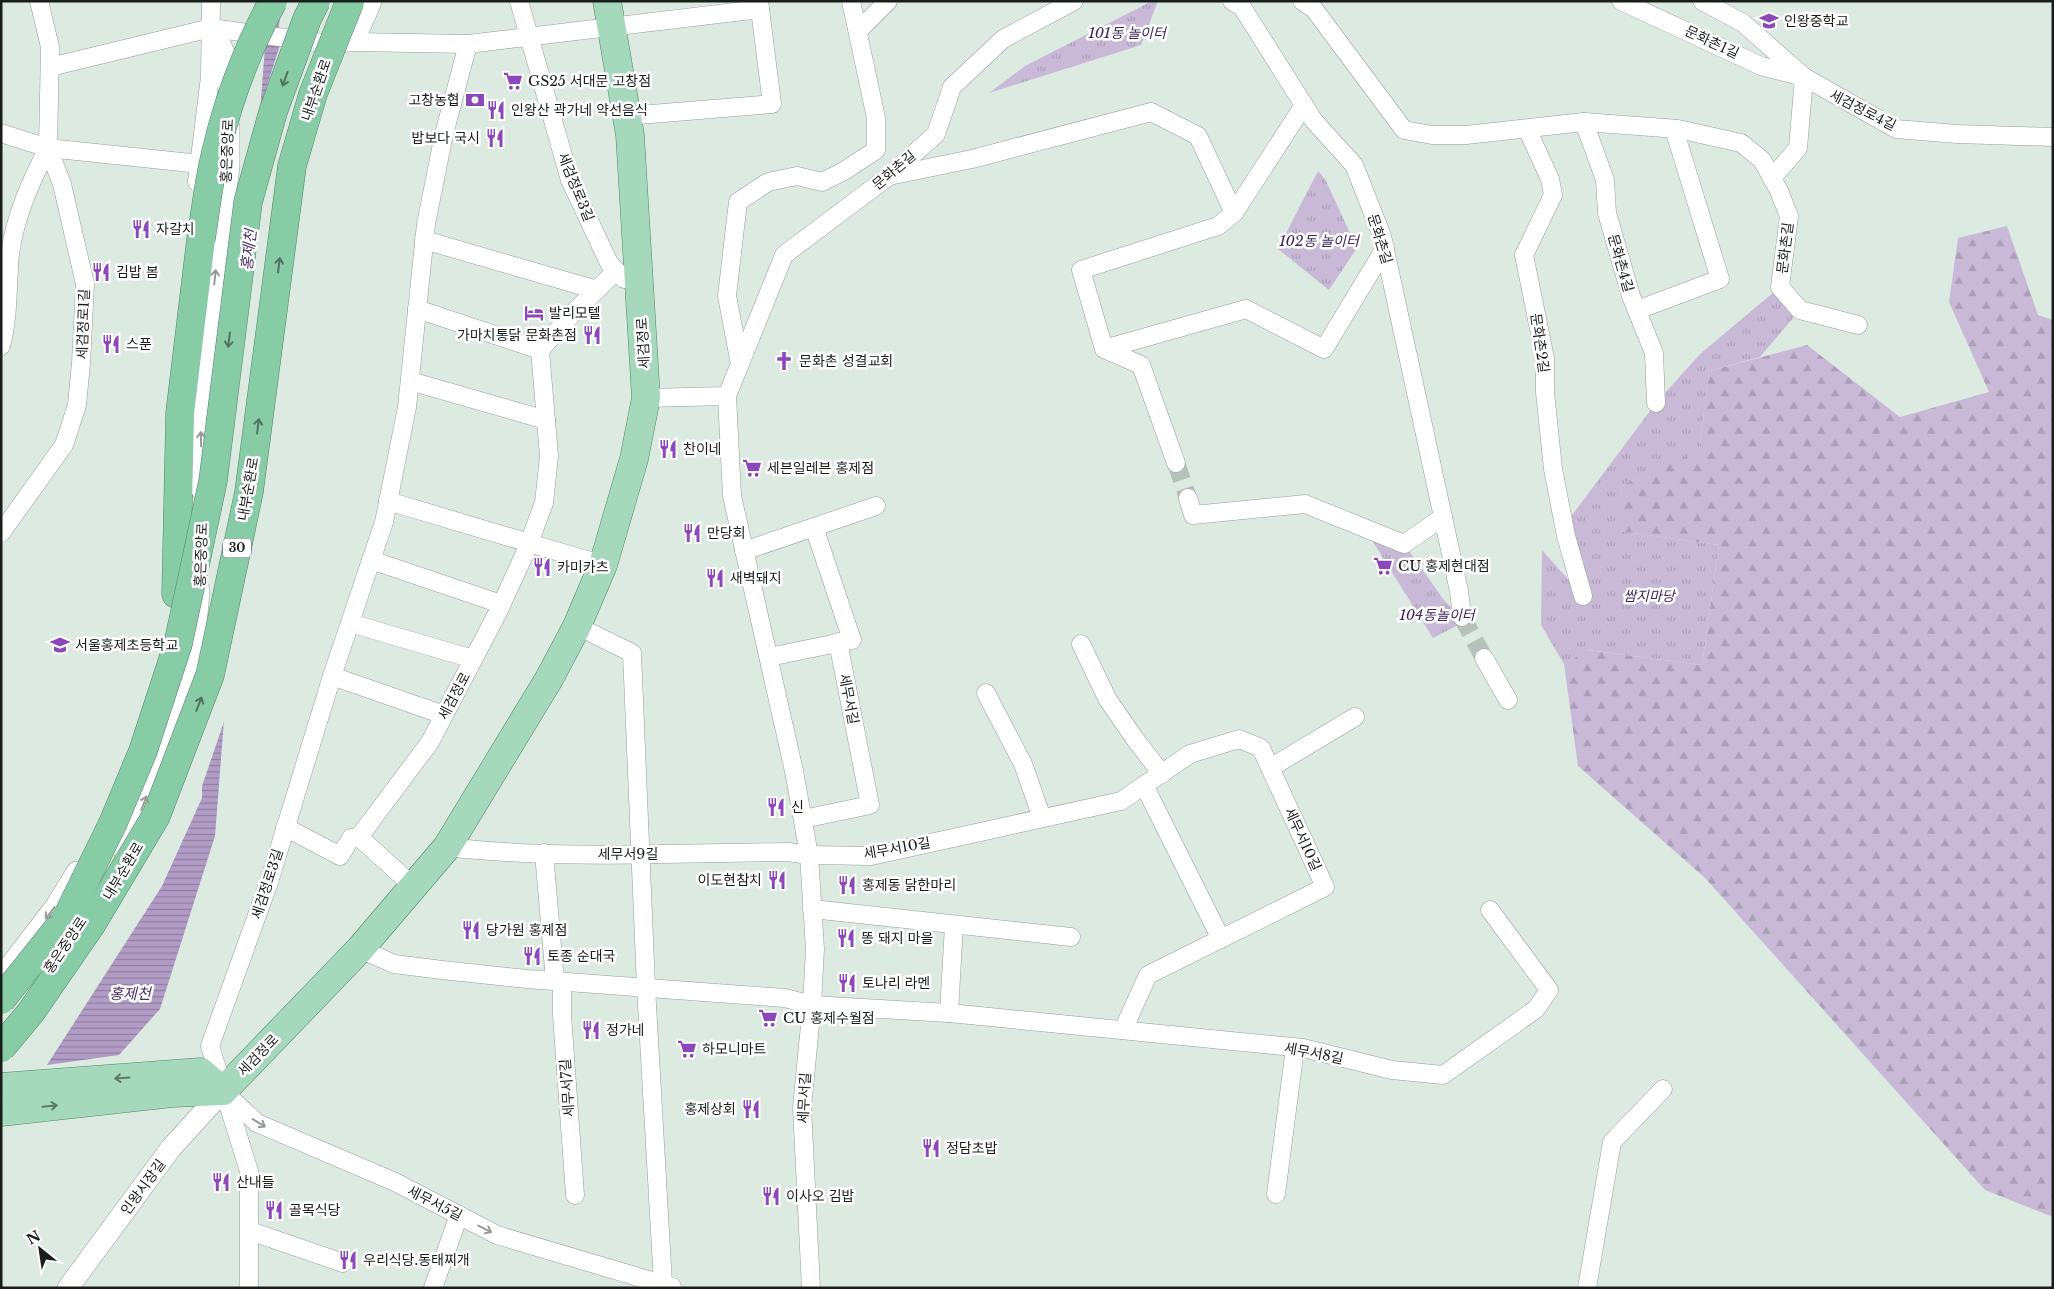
<svg xmlns="http://www.w3.org/2000/svg" width="2054" height="1289" font-family="'Libre Baskerville','Noto Sans KR',serif">
	<defs>
		<pattern id="forest-firs" width="22" height="20" patternUnits="userSpaceOnUse" patternTransform="scale(1.25)"><rect width="22" height="20" fill="#c8bad7"/><path d="M5 1l3.5 6h-7zM16 11l3.5 6h-7z" fill="#ab9fb8"/></pattern>
		<pattern id="park-tufts" width="24" height="20" patternUnits="userSpaceOnUse" patternTransform="scale(1.25)"><rect width="24" height="20" fill="#c8bad7"/><path d="M3 7l-1-3M5 7V3M7 7l1-3M15 17l-1-3M17 17v-4M19 17l1-3" fill="none" stroke="#ab9fb8"/></pattern>
		<pattern id="water-rules" width="6" height="5" patternUnits="userSpaceOnUse" patternTransform="scale(1.25)"><rect width="6" height="5" fill="#b19cc5"/><path d="M0 2.5h6" fill="none" stroke="#8f7f9f"/></pattern>
	</defs>
	<rect width="100%" height="100%" fill="#ddeae2"/>
	<polygon fill="url(#forest-firs)" points="2007,226 2038,315 2053,320 2053,1217 1985,1190 1705,878 1578,766 1564,664 1587,650 1702,665 1719,545 1618,531 1622,485 1699,450 1709,371 1807,345 1900,417 1989,392 1949,302 1958,238"/>
	<g fill="url(#park-tufts)">
		<polygon points="1152,1 1158,1 1141,45 989,93 1025,66"/>
		<polygon points="1318,171 1325,179 1357,248 1329,290 1278,249"/>
		<polygon points="1780,287 1800,310 1760,357 1709,371 1699,451 1622,485 1619,531 1719,545 1702,665 1588,650 1564,664 1541,625 1542,550 1582,595 1564,526 1656,403 1700,354"/>
		<polygon points="1370,537 1404,544 1444,600 1464,622 1433,638"/>
	</g>
	<polygon fill="url(#water-rules)" points="281,1 279,27 284,115 271,194 232,617 215,836 160,1009 119,1055 47,1065 162,886 202,798 202,669 251,228 267,21"/>
	<polygon fill="#ddeae2" points="282,39 286,115 273,195 264,333 227,713 200,792 199,575 249,228 258,114"/>
	<g fill="none" stroke-linecap="round" stroke-linejoin="round">
		<g stroke="#b6c1ba" stroke-width="18" stroke-dasharray="18 9" stroke-linecap="butt">
			<polyline points="1176,463 1188,498"/>
			<polyline points="1462,617 1484,658"/>
		</g>
		<g stroke="#93a098" stroke-width="19">
			<g id="minor">
				<polyline points="519,1 570,180 609,263 624,279"/>
				<polyline points="1232,1 1242,7 1314,121 1354,165 1382,236 1459,591 1462,617"/>
				<polyline points="1302,1 1314,9 1404,130 1432,135 1466,135 1584,122 1678,129 1741,143 1762,160 1779,191 1789,216 1780,287 1800,310 1858,325"/>
				<polyline points="1621,1 1761,66 1804,77 1798,148 1772,178"/>
				<polyline points="1702,1 1743,23 1804,77 1896,129 1957,134 2053,137"/>
				<polyline points="858,31 888,1"/>
				<polyline points="355,42 373,1"/>
				<polyline points="50,67 211,28 331,44 355,42 468,44 760,9"/>
				<polyline points="627,116 772,104 759,1"/>
				<polyline points="1584,122 1605,180 1607,213 1631,296 1654,353 1656,403"/>
				<polyline points="1527,129 1550,179 1553,195 1524,255 1545,358 1545,392 1553,469 1566,536 1583,596"/>
				<polyline points="1,133 48,148 210,165"/>
				<polyline points="889,176 972,159 1151,112 1198,136 1234,213 1304,105"/>
				<polyline points="197,182 210,77 211,1"/>
				<polyline points="1234,213 1218,226 1081,270 1104,349 1246,309 1324,349 1385,248"/>
				<polyline points="424,240 597,290"/>
				<polyline points="417,309 540,350"/>
				<polyline points="1637,310 1720,279 1674,129"/>
				<path d="M1 346C9 316 7 285 10 254 15 216 31 181 48 148"/>
				<polyline points="1104,349 1141,365 1176,463"/>
				<polyline points="740,364 727,296 738,202 768,182 797,176 822,182 844,171 876,150 876,118 851,1"/>
				<polyline points="410,381 546,420"/>
				<polyline points="646,398 727,396"/>
				<polyline points="1188,498 1193,515 1305,504 1404,544 1443,517"/>
				<polyline points="388,501 603,565"/>
				<polyline points="1,533 64,445 77,405 81,363 85,284 62,184 48,148 50,47 39,1"/>
				<polyline points="744,551 876,506"/>
				<polyline points="371,560 501,604"/>
				<polyline points="350,623 473,659"/>
				<polyline points="577,626 632,653 646,987 663,1284"/>
				<polyline points="1081,644 1108,700 1135,739 1162,774"/>
				<polyline points="769,657 852,640 814,527"/>
				<polyline points="1484,658 1508,700"/>
				<polyline points="332,676 444,715"/>
				<polyline points="986,693 1023,764 1042,818"/>
				<polyline points="1270,768 1355,717"/>
				<polyline points="1144,785 1221,939"/>
				<polyline points="803,819 870,805 838,642"/>
				<polyline points="285,827 340,856 351,838 359,837"/>
				<path d="M447 847C559 860 675 853 788 852L809 855 871 856 1121 801 1190 754 1239 739 1261 748 1325 887 1148 975 1123 1030"/>
				<polyline points="544,853 555,981"/>
				<polyline points="414,887 359,837 430,742 498,612 526,551 544,503 549,456 540,350 574,312 616,271"/>
				<polyline points="812,909 1071,937"/>
				<polyline points="360,949 394,964 442,970 527,979 785,998 812,1005 949,1013 1303,1048 1392,1070 1443,1075 1536,1009 1549,990 1490,910"/>
				<polyline points="562,982 562,1015 575,1195"/>
				<polyline points="949,1013 954,925"/>
				<polyline points="225,1093 257,1123 395,1182 497,1235 672,1287"/>
				<polyline points="1276,1194 1295,1048"/>
				<polyline points="250,1231 343,1263"/>
				<polyline points="249,1288 249,1171 210,1046 269,882 332,676 384,522 407,407 426,224 444,134 468,44"/>
				<polyline points="433,1288 459,1215"/>
				<polyline points="811,1288 802,1107 812,1005 815,949 809,855 794,771 732,496 727,396 784,255 889,176 936,134 952,87 1003,39 1074,1"/>
				<polyline points="1587,1288 1612,1142 1663,1089"/>
			</g>
		</g>
		<g stroke="#93a098" stroke-width="22">
			<g id="tertiary">
				<path d="M211 28C228 55 228 63 229 94"/>
				<polyline points="202,490 201,411 219,241 229,167 229,127"/>
				<path d="M123 849C163 770 194 679 199 590"/>
				<polyline points="1,978 56,906 77,872"/>
				<polyline points="68,1288 171,1148 223,1091"/>
			</g>
		</g>
		<g stroke="#4d8668" stroke-width="29">
			<g id="primary">
				<polyline points="1,1087 201,1072 223,1091"/>
				<polyline points="1,1112 172,1093 223,1091 360,949 447,847 549,679 577,626 603,565 634,459 646,398 630,135 607,1"/>
			</g>
		</g>
		<g stroke="#4d8668" stroke-width="29">
			<polyline id="trunk" points="176,594 180,413 201,239"/>
		</g>
		<use href="#minor" stroke="#fff" stroke-width="18"/>
		<use href="#tertiary" stroke="#fff" stroke-width="21"/>
		<use href="#primary" stroke="#a5d8bd" stroke-width="28"/>
		<use href="#trunk" stroke="#87cba7" stroke-width="28"/>
		<g stroke="#4d8668" stroke-width="29" stroke-linecap="butt">
			<g id="trunk-bridge">
				<path d="M201 239C206 209 209 177 217 148 229 97 248 48 273 1"/>
				<polyline points="1,1000 67,917 113,823 143,751 178,644 213,481 248,202 273,112 307,19 316,1"/>
				<polyline points="1,1048 31,1012 91,925 156,816 210,675 249,492 292,166 313,94 350,1"/>
			</g>
		</g>
		<use href="#trunk-bridge" stroke="#87cba7" stroke-width="28"/>
	</g>
	<defs><path id="oneway-shaft" d="M-6 0H5M1.5-3L5.5 0L1.5 3" fill="none" stroke-width="1.6" stroke-linecap="round" stroke-linejoin="round" transform="scale(1.25)"/></defs>
	<g stroke="#507461">
		<use href="#oneway-shaft" transform="translate(285 79) rotate(110)"/>
		<use href="#oneway-shaft" transform="translate(279 265) rotate(-83)"/>
		<use href="#oneway-shaft" transform="translate(229 340) rotate(97)"/>
		<use href="#oneway-shaft" transform="translate(258 426) rotate(-83)"/>
		<use href="#oneway-shaft" transform="translate(199 704) rotate(-69)"/>
	</g>
	<g stroke="#989a98">
		<use href="#oneway-shaft" transform="translate(215 277) rotate(-84)"/>
		<use href="#oneway-shaft" transform="translate(201 439) rotate(-91)"/>
		<use href="#oneway-shaft" transform="translate(144 803) rotate(-69)"/>
		<use href="#oneway-shaft" transform="translate(50 913) rotate(127)"/>
		<use href="#oneway-shaft" transform="translate(259 1123) rotate(31)"/>
		<use href="#oneway-shaft" transform="translate(485 1229) rotate(27)"/>
	</g>
	<g stroke="#5f7b6c">
		<use href="#oneway-shaft" transform="translate(122 1078) rotate(176)"/>
		<use href="#oneway-shaft" transform="translate(50 1106) rotate(-6)"/>
	</g>
	<defs>
		<g id="school-bare" transform="scale(1.5)"><path d="M0-5L7-2L0 1L-7-2ZM-4 1L0 2.5L4 1V4Q0 6-4 4Z" fill="#8b47bb" stroke="#fff" stroke-width="2.5" paint-order="stroke"/></g>
		<g id="supermarket-bare" transform="scale(1.5)"><path d="M-6-5.5h2.5l.6 2H6L4.5 2H-2.5L-4.4-4H-6ZM-1.5 3.2a1.3 1.3 0 1 0 .1 0ZM3 3.2a1.3 1.3 0 1 0 .1 0Z" fill="#8b47bb" stroke="#fff" stroke-width="2.5" paint-order="stroke"/></g>
		<g id="bank-bare" transform="scale(1.5)"><path d="M-6-4H6V4H-6ZM0-2.3a2.3 2.3 0 1 0 0 4.6a2.3 2.3 0 1 0 0-4.6Z" fill="#8b47bb" stroke="#fff" stroke-width="2.5" paint-order="stroke"/></g>
		<g id="restaurant-bare" transform="scale(1.5)"><path d="M-5-6h1v4h1v-4h1v4h1v-4h1v5L-1.5 .5V6h-2V.5L-5-1ZM5-6V6H3V1.5H1.5Q1.5-4 5-6Z" fill="#8b47bb" stroke="#fff" stroke-width="2.5" paint-order="stroke"/></g>
		<g id="hotel-bare" transform="scale(1.5)"><path d="M-6-4.5h1.5V1H6V5H4.5V3h-9V5H-6ZM-4 0a1.8 1.8 0 1 1 3.6 0ZM.5 0V-2.5h3Q6-2.5 6 0Z" fill="#8b47bb" stroke="#fff" stroke-width="2.5" paint-order="stroke"/></g>
		<g id="church-bare" transform="scale(1.5)"><path d="M-1.2-6h2.4v3.5h3.3v2.4h-3.3V6h-2.4V-.1h-3.3v-2.4h3.3Z" fill="#8b47bb" stroke="#fff" stroke-width="2.5" paint-order="stroke"/></g>
	</defs>
	<g fill-rule="evenodd">
		<use href="#school-bare" x="1769" y="21"/>
		<use href="#supermarket-bare" x="513" y="81"/>
		<use href="#bank-bare" x="475" y="100"/>
		<use href="#restaurant-bare" x="496" y="110"/>
		<use href="#restaurant-bare" x="495" y="138"/>
		<use href="#restaurant-bare" x="141" y="229"/>
		<use href="#restaurant-bare" x="101" y="272"/>
		<use href="#hotel-bare" x="534" y="313"/>
		<use href="#restaurant-bare" x="592" y="335"/>
		<use href="#restaurant-bare" x="111" y="344"/>
		<use href="#church-bare" x="784" y="361"/>
		<use href="#restaurant-bare" x="668" y="449"/>
		<use href="#supermarket-bare" x="752" y="468"/>
		<use href="#restaurant-bare" x="692" y="533"/>
		<use href="#supermarket-bare" x="1383" y="566"/>
		<use href="#restaurant-bare" x="542" y="567"/>
		<use href="#restaurant-bare" x="715" y="578"/>
		<use href="#school-bare" x="60" y="645"/>
		<use href="#restaurant-bare" x="776" y="807"/>
		<use href="#restaurant-bare" x="777" y="880"/>
		<use href="#restaurant-bare" x="847" y="885"/>
		<use href="#restaurant-bare" x="471" y="930"/>
		<use href="#restaurant-bare" x="846" y="938"/>
		<use href="#restaurant-bare" x="532" y="956"/>
		<use href="#restaurant-bare" x="847" y="983"/>
		<use href="#supermarket-bare" x="768" y="1018"/>
		<use href="#restaurant-bare" x="591" y="1030"/>
		<use href="#supermarket-bare" x="687" y="1049"/>
		<use href="#restaurant-bare" x="751" y="1109"/>
		<use href="#restaurant-bare" x="931" y="1148"/>
		<use href="#restaurant-bare" x="221" y="1182"/>
		<use href="#restaurant-bare" x="771" y="1196"/>
		<use href="#restaurant-bare" x="274" y="1210"/>
		<use href="#restaurant-bare" x="348" y="1260"/>
	</g>
	<g text-anchor="middle" stroke-width="5" stroke-linejoin="round" paint-order="stroke">
		<rect fill="#fff" stroke="#5e625f" stroke-width="1" x="223" y="538.5" width="28" height="19" rx="4"/>
		<g font-size="12" font-weight="bold" fill="#191e1b">
			<text x="237" y="552">30</text>
		</g>
		<g font-size="14" fill="#191e1b" stroke="#fff" text-anchor="start">
			<text x="1784" y="26">인왕중학교</text>
			<text x="528" y="86">GS25 서대문 고창점</text>
			<text x="460" y="105" text-anchor="end">고창농협</text>
			<text x="511" y="115">인왕산 곽가네 약선음식</text>
			<text x="480" y="143" text-anchor="end">밥보다 국시</text>
			<text x="156" y="234">자갈치</text>
			<text x="116" y="277">김밥 봄</text>
			<text x="549" y="318">발리모텔</text>
			<text x="577" y="340" text-anchor="end">가마치통닭 문화촌점</text>
			<text x="126" y="349">스푼</text>
			<text x="799" y="366">문화촌 성결교회</text>
			<text x="683" y="454">찬이네</text>
			<text x="767" y="473">세븐일레븐 홍제점</text>
			<text x="707" y="538">만당회</text>
			<text x="1398" y="571">CU 홍제현대점</text>
			<text x="557" y="572">카미카츠</text>
			<text x="730" y="583">새벽돼지</text>
			<text x="75" y="650">서울홍제초등학교</text>
			<text x="791" y="812">신</text>
			<text x="762" y="885" text-anchor="end">이도현참치</text>
			<text x="862" y="890">홍제동 닭한마리</text>
			<text x="486" y="935">당가원 홍제점</text>
			<text x="861" y="943">똥 돼지 마을</text>
			<text x="547" y="961">토종 순대국</text>
			<text x="862" y="988">토나리 라멘</text>
			<text x="783" y="1023">CU 홍제수월점</text>
			<text x="606" y="1035">정가네</text>
			<text x="702" y="1054">하모니마트</text>
			<text x="736" y="1114" text-anchor="end">홍제상회</text>
			<text x="946" y="1153">정담초밥</text>
			<text x="236" y="1187">산내들</text>
			<text x="786" y="1201">이사오 김밥</text>
			<text x="289" y="1215">골목식당</text>
			<text x="363" y="1265">우리식당.동태찌개</text>
		</g>
		<g font-size="14" font-style="italic" fill="#43265a" stroke="#fff">
			<text x="1127" y="38">101동 놀이터</text>
			<text x="1319" y="246">102동 놀이터</text>
			<text x="1649" y="601">쌈지마당</text>
			<text x="1437" y="620">104동놀이터</text>
		</g>
		<g font-size="14" fill="#191e1b" stroke="#fff">
			<text transform="translate(1712 42) rotate(25)" y="5">문화촌1길</text>
			<text transform="translate(316 90) rotate(-71)" y="5">내부순환로</text>
			<text transform="translate(1863 110) rotate(27)" y="5">세검정로4길</text>
			<text transform="translate(227 151) rotate(-88)" y="5">홍은중앙로</text>
			<text transform="translate(894 170) rotate(-40)" y="5">문화촌길</text>
			<text transform="translate(576 187) rotate(68)" y="5">세검정로3길</text>
			<text transform="translate(1380 239) rotate(73)" y="5">문화촌길</text>
			<text transform="translate(1785 248) rotate(-83)" y="5">문화촌길</text>
			<text transform="translate(1621 263) rotate(74)" y="5">문화촌4길</text>
			<text transform="translate(83 324) rotate(-88)" y="5">세검정로1길</text>
			<text transform="translate(643 343) rotate(-93)" y="5">세검정로</text>
			<text transform="translate(1540 343) rotate(82)" y="5">문화촌2길</text>
			<text transform="translate(248 489) rotate(-80)" y="5">내부순환로</text>
			<text transform="translate(201 555) rotate(-88)" y="5">홍은중앙로</text>
			<text transform="translate(454 696) rotate(-62)" y="5">세검정로</text>
			<text transform="translate(849 699) rotate(79)" y="5">세무서길</text>
			<text transform="translate(1303 839) rotate(65)" y="5">세무서10길</text>
			<text transform="translate(897 848) rotate(-10)" y="5">세무서10길</text>
			<text x="628" y="859">세무서9길</text>
			<text transform="translate(123 871) rotate(-59)" y="5">내부순환로</text>
			<text transform="translate(267 884) rotate(-72)" y="5">세검정로3길</text>
			<text transform="translate(65 945) rotate(-56)" y="5">홍은중앙로</text>
			<text transform="translate(1314 1053) rotate(11)" y="5">세무서8길</text>
			<text transform="translate(258 1055) rotate(-46)" y="5">세검정로</text>
			<text transform="translate(567 1088) rotate(-94)" y="5">세무서7길</text>
			<text transform="translate(804 1098) rotate(-87)" y="5">세무서길</text>
			<text transform="translate(143 1187) rotate(-54)" y="5">인왕시장길</text>
			<text transform="translate(435 1203) rotate(27)" y="5">세무서5길</text>
		</g>
		<g font-size="15" font-style="italic" fill="#4a2d61" stroke="#fff">
			<text transform="translate(249 250) rotate(-84)" y="5">홍제천</text>
			<text x="130" y="999">홍제천</text>
		</g>
	</g>
	<rect width="2054" height="1289" fill="none" stroke="#191e1b" stroke-width="5"/>
	<g transform="translate(40 1249) rotate(330)" stroke="#ffffff" stroke-width="4" paint-order="stroke">
	<path d="M0-4L9 19L0 12L-9 19Z" fill="#191e1b"/>
	<text y="-8" font-size="14" font-weight="bold" text-anchor="middle" fill="#191e1b">N</text>
	</g>
</svg>
